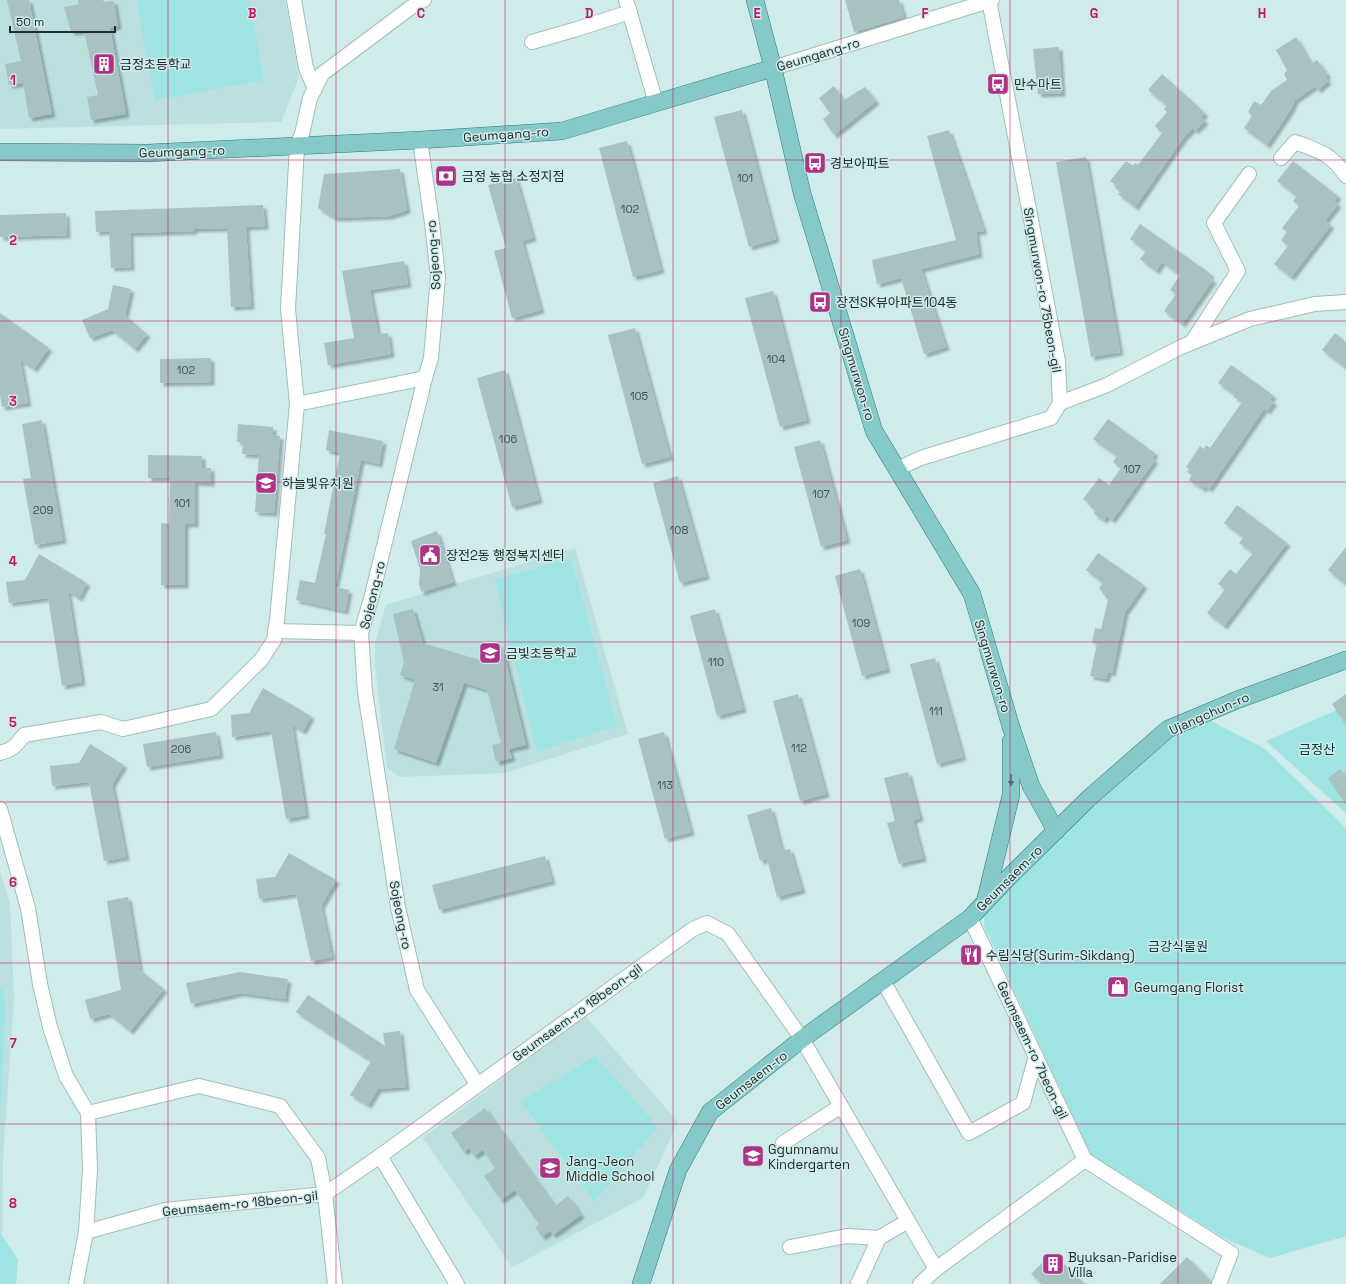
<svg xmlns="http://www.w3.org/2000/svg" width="1346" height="1284" font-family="'Space Grotesk','Noto Sans KR',sans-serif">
	<defs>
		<filter id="shadow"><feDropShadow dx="3.5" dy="3.5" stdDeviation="1" flood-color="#0004"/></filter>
	</defs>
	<rect width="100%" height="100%" fill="#cfebea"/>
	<g fill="#bbe0df">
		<polygon points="0,0 285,0 299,77 281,122 0,129"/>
		<polygon points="575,548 628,734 505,773 399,777 387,768 375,664 375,643 386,605"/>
		<polygon points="0,872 10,903 14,1000 3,1158 2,1284 0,1284"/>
		<polygon points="585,1016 678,1122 643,1198 512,1267 423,1138"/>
	</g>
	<g fill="#9ee4e2">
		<polygon points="136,0 249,0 264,80 155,100"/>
		<polygon points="571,558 617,726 537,752 495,580"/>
		<polygon points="1346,706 1346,813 1266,741"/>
		<polygon points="1198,713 1213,722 1265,749 1346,828 1346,1236 1270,1258 1224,1238 1091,1155 984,926 985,903 1088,799"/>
		<polygon points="2,989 6,1003 0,1112 0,990"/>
		<polygon points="595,1056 658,1127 594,1201 521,1102"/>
		<polygon points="0,1232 18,1260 16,1284 0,1284"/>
	</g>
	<g fill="#a7c2c1" filter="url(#shadow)">
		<polygon points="7,0 29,0 52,114 29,118 23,83 9,85 5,64 21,61"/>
		<polygon points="78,0 103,0 104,2 114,1 118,26 110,28 126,114 91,120 87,97 98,95 84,31 71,32 64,7 79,4"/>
		<polygon points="845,0 899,0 904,17 854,32"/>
		<polygon points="1296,37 1312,64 1317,60 1328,75 1325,77 1328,81 1318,90 1315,86 1295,100 1291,109 1267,145 1244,128 1252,116 1248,112 1254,101 1261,105 1272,90 1287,80 1284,74 1287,70 1276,50"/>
		<polygon points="1059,47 1062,93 1038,94 1033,49"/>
		<polygon points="1162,74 1205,113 1201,117 1205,121 1195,131 1193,128 1184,137 1135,207 1118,194 1121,192 1115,188 1116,185 1110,181 1126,161 1133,166 1135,163 1138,165 1162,133 1155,126 1167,112 1164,109 1167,106 1148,90"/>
		<polygon points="834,86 844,100 865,87 876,101 834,135 823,119 830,113 819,98"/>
		<polygon points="742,110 776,239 749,247 714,117"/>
		<polygon points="949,130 984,231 976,232 979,254 921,269 946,347 924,354 901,278 877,284 872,260 956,240 927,136"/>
		<polygon points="627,141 661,270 633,277 599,148"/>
		<polygon points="1086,157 1120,352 1091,357 1056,162"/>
		<polygon points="1293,161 1338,196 1334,201 1338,204 1325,221 1331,225 1291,277 1274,264 1288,246 1281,240 1287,232 1282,228 1299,206 1293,201 1297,196 1277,181"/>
		<polygon points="400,169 407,210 390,216 335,218 318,208 324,174"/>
		<polygon points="516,178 533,238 522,241 541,310 512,318 494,251 506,248 488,185"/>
		<polygon points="263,205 265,226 246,227 251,306 231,307 227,228 194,229 194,231 130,233 131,267 111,268 109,231 96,232 95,211"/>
		<polygon points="66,213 67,235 0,237 0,215"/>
		<polygon points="1140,224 1211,274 1209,277 1213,280 1182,324 1164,311 1176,294 1170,290 1180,275 1162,262 1156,271 1140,259 1146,251 1130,239"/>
		<polygon points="404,261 408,284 370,290 378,334 388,333 391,354 328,365 324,343 354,338 342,271"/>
		<polygon points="113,285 131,289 125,315 147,334 135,349 112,330 90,338 82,320 108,309"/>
		<polygon points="773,291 807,420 780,427 745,298"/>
		<polygon points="0,313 49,348 34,369 20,360 28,403 2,407 0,395"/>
		<polygon points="635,328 670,457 642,464 608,335"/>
		<polygon points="1335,333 1346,342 1346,368 1322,350"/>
		<polygon points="211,358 211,382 160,383 160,359"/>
		<polygon points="1231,365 1273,395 1270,400 1274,402 1267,411 1264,409 1209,489 1205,486 1203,489 1189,480 1192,475 1187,472 1189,469 1186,467 1200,446 1204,449 1206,445 1210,448 1242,402 1234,397 1234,394 1218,383"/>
		<polygon points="505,370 539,500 512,507 477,378"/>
		<polygon points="1108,419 1155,453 1152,458 1155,460 1112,520 1107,516 1104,520 1094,514 1096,511 1090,507 1091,505 1083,499 1099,478 1109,485 1121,468 1113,462 1117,456 1093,439"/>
		<polygon points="42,420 63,540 35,545 23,479 31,478 22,424"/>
		<polygon points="238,424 273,427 273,435 280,436 274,513 255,512 259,455 242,454 243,443 237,442"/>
		<polygon points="329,430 383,441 379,464 361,460 335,587 349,590 345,611 296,600 300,580 315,583 326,534 324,534 340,453 326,450"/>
		<polygon points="820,440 847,540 821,547 794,447"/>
		<polygon points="148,455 202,456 202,468 211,468 211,483 195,482 195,524 185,524 185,585 161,585 161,523 169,524 170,478 148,478"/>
		<polygon points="678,476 706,576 680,583 653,483"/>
		<polygon points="1237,505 1287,543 1224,626 1207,613 1225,589 1218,584 1230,569 1236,574 1253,553 1239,543 1243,537 1224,523"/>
		<polygon points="437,531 453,582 421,592 419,584 420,569 411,541"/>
		<polygon points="1346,547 1346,585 1328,570"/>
		<polygon points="1098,553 1144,585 1125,612 1112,673 1108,672 1106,679 1090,676 1097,644 1092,643 1095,628 1101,629 1108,600 1099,588 1103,583 1086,570"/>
		<polygon points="39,554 87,583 79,598 68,591 82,682 62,686 48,598 9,603 6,582 25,580"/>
		<polygon points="860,569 887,669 862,676 835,576"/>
		<polygon points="413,609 423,643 480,660 482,650 485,645 489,643 497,644 503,649 526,745 509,749 512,758 496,762 492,745 501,743 487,690 464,683 436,763 394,749 415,680 400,675 404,662 393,614"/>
		<polygon points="715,609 743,709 717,716 690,616"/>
		<polygon points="935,658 963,757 937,764 910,664"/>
		<polygon points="263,688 311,716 303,731 292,725 306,815 286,819 271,731 232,737 231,715 249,713"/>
		<polygon points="798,694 826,794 800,801 773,701"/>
		<polygon points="1346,694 1346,725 1332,704"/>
		<polygon points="216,732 220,755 147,767 143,744"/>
		<polygon points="664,732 691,832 665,839 638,739"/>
		<polygon points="90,744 124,765 112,784 126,857 104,861 89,782 52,786 50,766 79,763"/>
		<polygon points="1340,769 1346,776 1346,804 1328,778"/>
		<polygon points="908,772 920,818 913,820 923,858 899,864 887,823 895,821 884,778"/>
		<polygon points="771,808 782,851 790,849 802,890 777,897 767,859 760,861 747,815"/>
		<polygon points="289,853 336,880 321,906 332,957 311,961 296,894 259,899 256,879 275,877"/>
		<polygon points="545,856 552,881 439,910 432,885"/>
		<polygon points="128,897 140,970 164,989 130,1031 109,1014 90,1019 85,1000 121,990 107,901"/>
		<polygon points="240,972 288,979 285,999 241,993 191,1004 186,983"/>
		<polygon points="308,995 385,1046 383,1033 400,1031 406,1087 378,1089 368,1105 350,1095 371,1061 296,1012"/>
		<polygon points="485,1108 555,1206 568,1196 581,1215 553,1235 550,1231 542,1237 535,1227 539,1224 515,1190 501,1200 484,1176 495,1168 483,1150 474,1156 469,1148 464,1152 451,1133"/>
		<polygon points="1052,1253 1085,1284 1042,1284 1031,1274"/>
		<polygon points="1187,1257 1211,1281 1211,1284 1160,1284"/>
	</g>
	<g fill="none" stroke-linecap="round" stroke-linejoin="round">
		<g stroke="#a2bdbc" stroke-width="16">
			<g id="minor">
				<polyline points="294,0 306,68 315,89"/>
				<polyline points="626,0 656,103"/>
				<polyline points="532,42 577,29 630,12"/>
				<polyline points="773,68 992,0"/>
				<polyline points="420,140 432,223 438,277 431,358 425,378 372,595 361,633 365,692 398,907 417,990 477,1084"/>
				<path d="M1281 158 1295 142C1319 151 1332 154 1346 176"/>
				<polyline points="1192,342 1238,271 1214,223 1249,174"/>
				<polyline points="1060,403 1107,385 1181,347 1250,319 1315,304 1346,302"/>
				<polyline points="297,404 425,378"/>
				<polyline points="897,469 921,458 1051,418 1060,403 1058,361 989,0"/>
				<polyline points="275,631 361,633"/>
				<path d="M0 753C13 750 16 745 24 735L101 722 123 729 211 709 261 660 274 640 277 620 297 404 288 309 297 146 302 134 310 98 322 74 410 8 424 0"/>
				<polyline points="0,809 28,908 40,984 50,1027 66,1076 88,1113"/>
				<polyline points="970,918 1085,1160 1231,1253 1219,1284"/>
				<polyline points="883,981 969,1133 1023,1103 1036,1056"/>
				<polyline points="783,1143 841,1106"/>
				<polyline points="380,1156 457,1284"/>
				<polyline points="86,1232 90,1170 88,1113 199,1086 280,1106 318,1158 325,1194 335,1284"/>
				<polyline points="790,1247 847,1236 879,1238 908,1221"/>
				<polyline points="76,1284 86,1232 165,1210 325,1194 380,1156 693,929 707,923 728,934 802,1039 936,1269"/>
				<polyline points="858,1284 879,1238"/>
				<polyline points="920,1284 936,1269 1085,1160"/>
			</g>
		</g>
		<g stroke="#2d7b79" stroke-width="18">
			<g id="major">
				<polyline points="755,0 773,68 802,193 874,431 972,594 1011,727 1031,786 1056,831"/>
				<polyline points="0,152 148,153 420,140 562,131 773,68"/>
				<polyline points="985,902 1011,795 1011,741"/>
				<polyline points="641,1284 678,1170 710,1112 802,1039 970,918 1005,881 1088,799 1168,729 1237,700 1346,660"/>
			</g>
		</g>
		<use href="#minor" stroke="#fff" stroke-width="14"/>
		<use href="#major" stroke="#85c9c8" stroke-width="17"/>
	</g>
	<defs><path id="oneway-solid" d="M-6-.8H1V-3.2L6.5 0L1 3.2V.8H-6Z"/></defs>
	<use fill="#4e7372" href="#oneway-solid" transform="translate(1011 780) rotate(90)"/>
	<path fill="none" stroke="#c2185b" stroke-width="1" stroke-opacity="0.55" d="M168 0V1284M336 0V1284M505 0V1284M673 0V1284M841 0V1284M1010 0V1284M1178 0V1284M0 160H1346M0 321H1346M0 482H1346M0 642H1346M0 802H1346M0 963H1346M0 1124H1346"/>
	<defs>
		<g id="building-square" transform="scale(1.15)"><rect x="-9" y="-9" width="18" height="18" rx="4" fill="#ae3386" stroke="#cfebea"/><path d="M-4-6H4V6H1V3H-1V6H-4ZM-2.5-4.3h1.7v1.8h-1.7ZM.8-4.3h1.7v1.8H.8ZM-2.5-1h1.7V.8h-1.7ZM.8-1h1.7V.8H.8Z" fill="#fff"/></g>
		<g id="bus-square" transform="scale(1.15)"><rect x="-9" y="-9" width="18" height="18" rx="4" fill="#ae3386" stroke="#cfebea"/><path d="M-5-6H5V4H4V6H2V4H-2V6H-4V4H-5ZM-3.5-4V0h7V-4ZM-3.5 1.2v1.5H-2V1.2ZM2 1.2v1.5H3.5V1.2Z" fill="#fff"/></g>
		<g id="bank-square" transform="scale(1.15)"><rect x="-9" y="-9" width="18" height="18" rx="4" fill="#ae3386" stroke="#cfebea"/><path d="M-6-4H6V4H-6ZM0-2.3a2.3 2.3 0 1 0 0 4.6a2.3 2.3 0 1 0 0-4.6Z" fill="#fff"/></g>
		<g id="school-square" transform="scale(1.15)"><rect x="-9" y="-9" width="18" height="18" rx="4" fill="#ae3386" stroke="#cfebea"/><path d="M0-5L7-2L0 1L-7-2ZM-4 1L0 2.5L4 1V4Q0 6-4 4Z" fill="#fff"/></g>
		<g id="civic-square" transform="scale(1.15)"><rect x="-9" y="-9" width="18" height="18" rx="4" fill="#ae3386" stroke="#cfebea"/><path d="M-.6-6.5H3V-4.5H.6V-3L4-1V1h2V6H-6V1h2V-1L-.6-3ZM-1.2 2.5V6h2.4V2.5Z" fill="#fff"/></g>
		<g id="restaurant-square" transform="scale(1.15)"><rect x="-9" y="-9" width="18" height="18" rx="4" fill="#ae3386" stroke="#cfebea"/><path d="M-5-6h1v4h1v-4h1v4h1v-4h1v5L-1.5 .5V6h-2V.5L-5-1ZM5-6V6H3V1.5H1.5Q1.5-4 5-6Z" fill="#fff"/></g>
		<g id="shop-square" transform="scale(1.15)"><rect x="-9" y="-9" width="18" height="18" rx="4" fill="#ae3386" stroke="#cfebea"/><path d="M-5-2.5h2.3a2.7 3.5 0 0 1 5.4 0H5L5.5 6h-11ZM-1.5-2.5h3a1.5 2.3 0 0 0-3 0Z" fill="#fff"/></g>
	</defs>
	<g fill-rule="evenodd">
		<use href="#building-square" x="104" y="64"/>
		<use href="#bus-square" x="998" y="84"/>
		<use href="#bus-square" x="815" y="163"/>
		<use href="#bank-square" x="446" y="176"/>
		<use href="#bus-square" x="820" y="302"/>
		<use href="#school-square" x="266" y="483"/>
		<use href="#civic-square" x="430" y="555"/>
		<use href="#school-square" x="490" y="653"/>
		<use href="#restaurant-square" x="971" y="955"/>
		<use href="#shop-square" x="1118" y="987"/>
		<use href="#school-square" x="753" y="1156"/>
		<use href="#school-square" x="550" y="1168"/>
		<use href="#building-square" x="1053" y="1264"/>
	</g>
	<g text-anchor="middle" stroke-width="3" stroke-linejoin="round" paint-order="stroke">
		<g font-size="11" fill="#425250">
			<text x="745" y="182">101</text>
			<text x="630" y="213">102</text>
			<text x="776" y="363">104</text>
			<text x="186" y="374">102</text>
			<text x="639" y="400">105</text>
			<text x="508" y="443">106</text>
			<text x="1132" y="473">107</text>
			<text x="821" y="498">107</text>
			<text x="182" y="507">101</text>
			<text x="43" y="514">209</text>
			<text x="679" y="534">108</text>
			<text x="861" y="627">109</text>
			<text x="716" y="666">110</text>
			<text x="438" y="691">31</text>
			<text x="936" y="715">111</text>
			<text x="799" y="752">112</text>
			<text x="181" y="753">206</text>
			<text x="665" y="789">113</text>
		</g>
		<g font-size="13" fill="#212c2b" stroke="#cfebea">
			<text transform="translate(818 54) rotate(-17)" y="5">Geumgang-ro</text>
			<text transform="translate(506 134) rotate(-4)" y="5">Geumgang-ro</text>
			<text transform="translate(182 151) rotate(-2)" y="5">Geumgang-ro</text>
			<text transform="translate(433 255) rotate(-94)" y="5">Sojeong-ro</text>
			<text transform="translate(1043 290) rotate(80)" y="5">Singmurwon-ro 75beon-gil</text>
			<text transform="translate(857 374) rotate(73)" y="5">Singmurwon-ro</text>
			<text transform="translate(372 595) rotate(-76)" y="5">Sojeong-ro</text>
			<text transform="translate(993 666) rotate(73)" y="5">Singmurwon-ro</text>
			<text transform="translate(1209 713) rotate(-24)" y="5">Ujangchun-ro</text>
			<text transform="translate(1009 878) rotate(-45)" y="5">Geumsaem-ro</text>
			<text transform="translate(401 915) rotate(79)" y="5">Sojeong-ro</text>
			<text transform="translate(577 1012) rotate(-36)" y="5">Geumsaem-ro 18beon-gil</text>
			<text transform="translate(1033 1050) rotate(65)" y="5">Geumsaem-ro 7beon-gil</text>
			<text transform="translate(751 1080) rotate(-38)" y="5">Geumsaem-ro</text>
			<text transform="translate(240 1203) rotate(-6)" y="5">Geumsaem-ro 18beon-gil</text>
		</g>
		<g font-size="13" fill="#212c2b" stroke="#cfebea" text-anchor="start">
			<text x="120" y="69">금정초등학교</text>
			<text x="1014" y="89">만수마트</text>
			<text x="830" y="168">경보아파트</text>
			<text x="462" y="181">금정 농협 소정지점</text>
			<text x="836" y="307">장전SK뷰아파트104동</text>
			<text x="282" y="488">하늘빛유치원</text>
			<text x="446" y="560">장전2동 행정복지센터</text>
			<text x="506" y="658">금빛초등학교</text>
			<text x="986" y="960">수림식당(Surim-Sikdang)</text>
			<text x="1134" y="992">Geumgang Florist</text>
			<text x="768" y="1154">Ggumnamu<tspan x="768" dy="15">Kindergarten</tspan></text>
			<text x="566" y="1166">Jang-Jeon<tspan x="566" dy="15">Middle School</tspan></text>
			<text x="1068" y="1262">Byuksan-Paridise<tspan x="1068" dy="15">Villa</tspan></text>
		</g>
		<g font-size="13" fill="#073635" stroke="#cfebea">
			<text x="1317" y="754">금정산</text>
			<text x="1178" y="951">금강식물원</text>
		</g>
	</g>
	<g font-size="13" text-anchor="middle" font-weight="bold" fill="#c2185b" stroke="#cfebea" stroke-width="3" stroke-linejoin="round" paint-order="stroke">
		<text x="252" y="18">B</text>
		<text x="421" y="18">C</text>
		<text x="589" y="18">D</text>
		<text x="757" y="18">E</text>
		<text x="925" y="18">F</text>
		<text x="1094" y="18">G</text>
		<text x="1262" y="18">H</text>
		<text x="13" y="85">1</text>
		<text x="13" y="245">2</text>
		<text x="13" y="406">3</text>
		<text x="13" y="566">4</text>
		<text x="13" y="727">5</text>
		<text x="13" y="887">6</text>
		<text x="13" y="1048">7</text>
		<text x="13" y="1208">8</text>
	</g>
	<path d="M10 26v6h105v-6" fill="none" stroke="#212c2b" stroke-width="2"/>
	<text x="16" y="26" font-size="12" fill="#212c2b" stroke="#cfebea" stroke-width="3" paint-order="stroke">50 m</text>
</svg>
